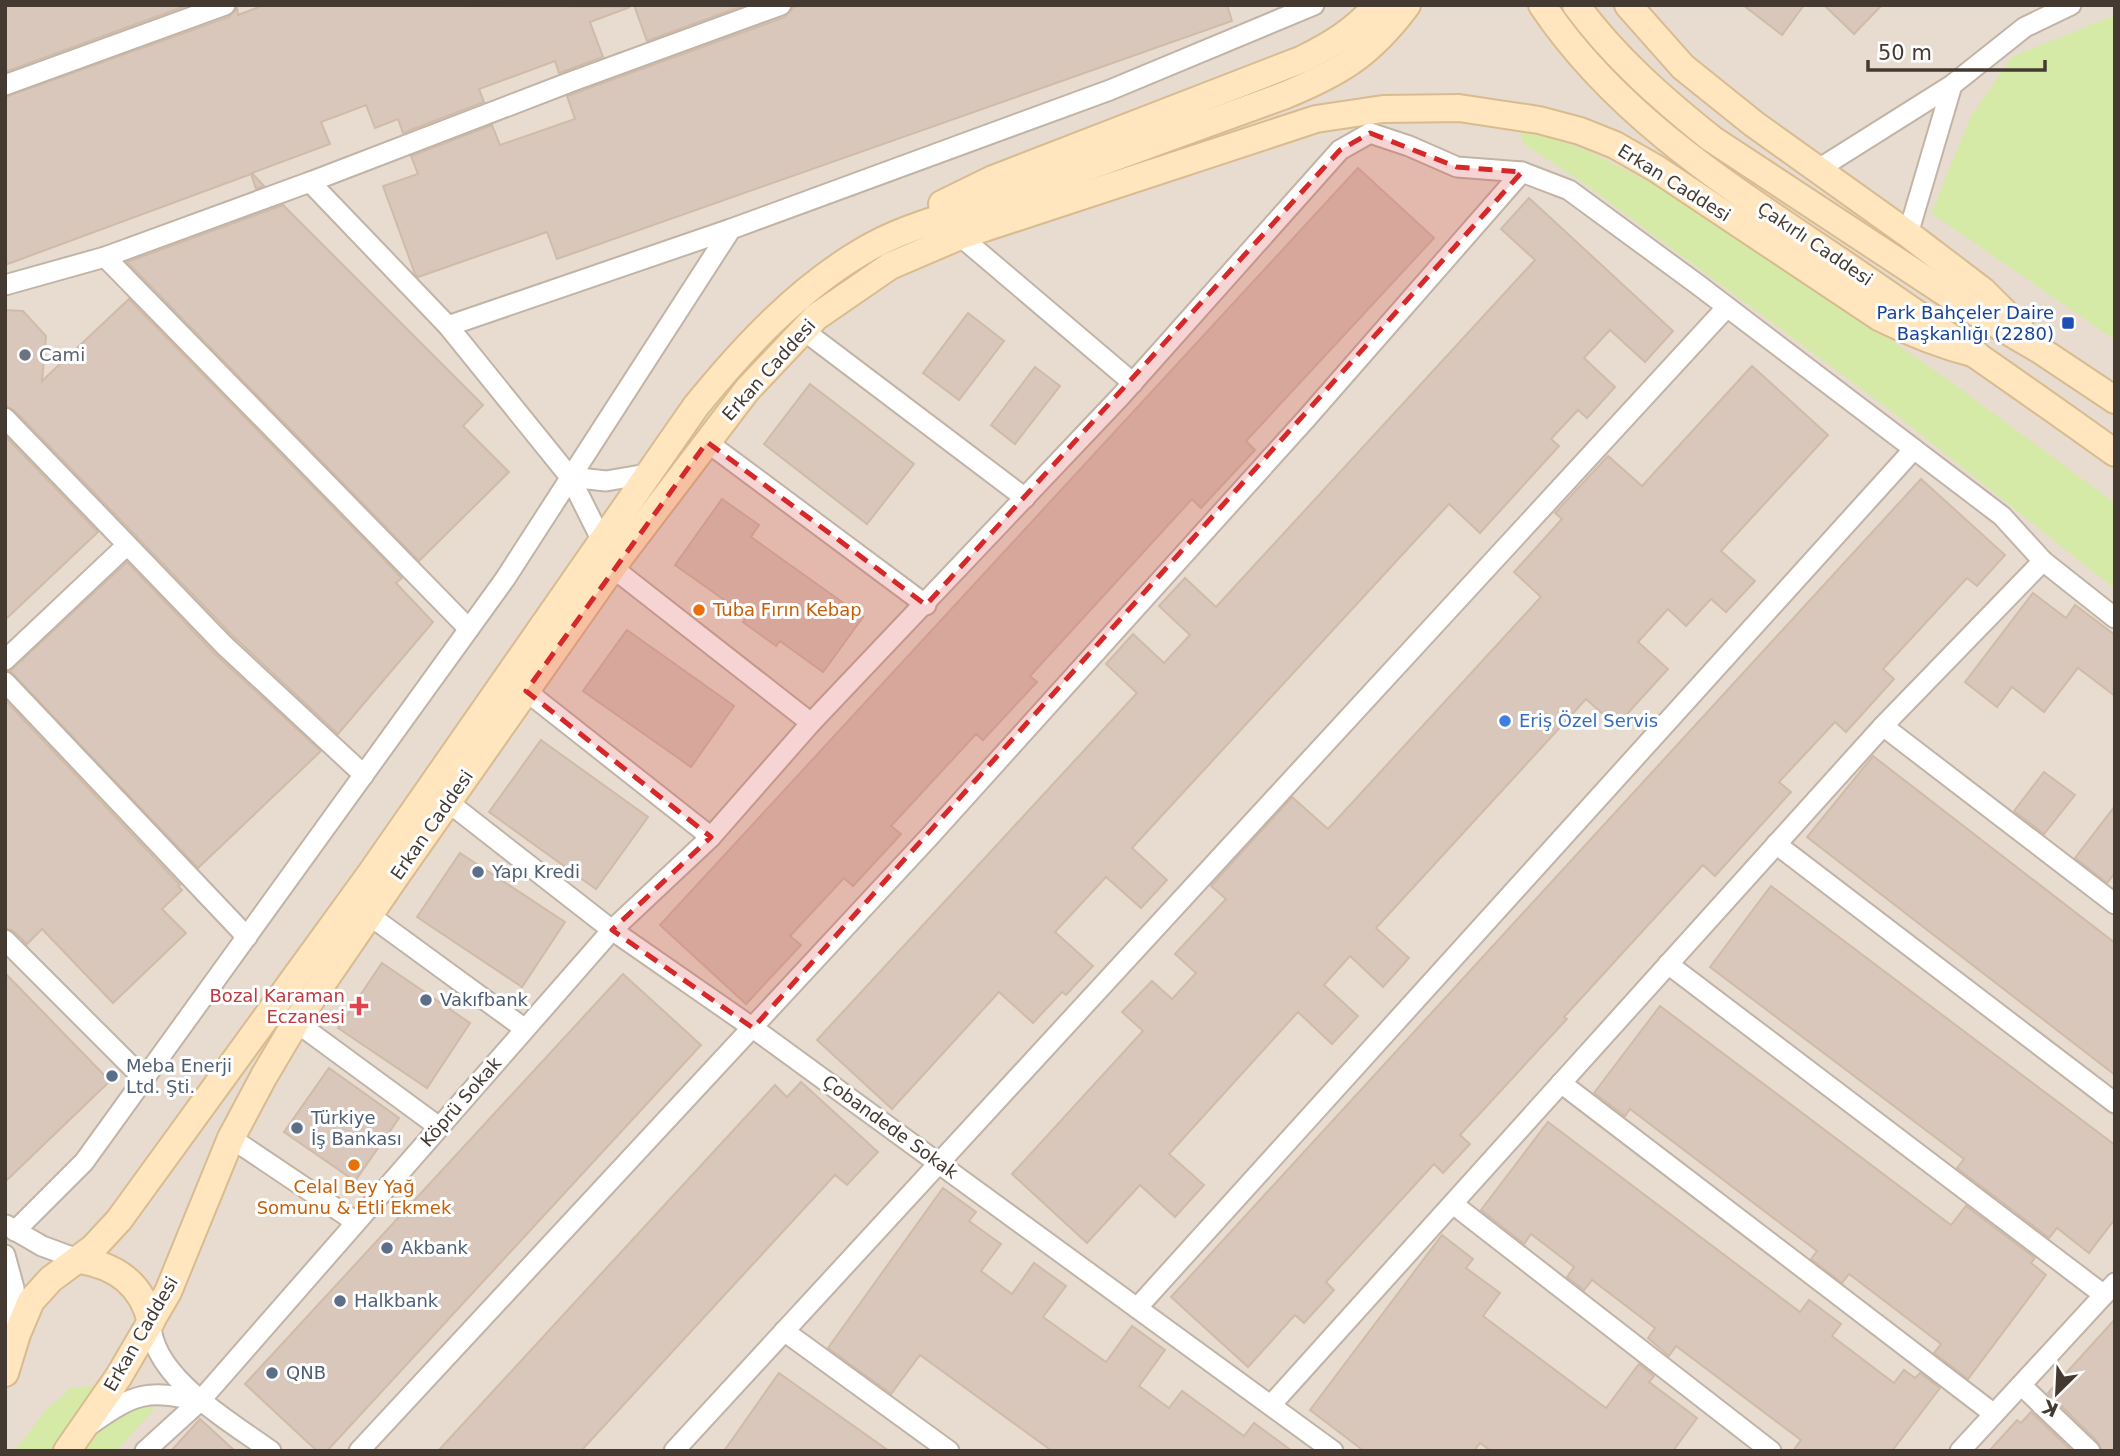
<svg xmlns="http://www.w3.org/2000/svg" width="2120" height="1456" font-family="'DejaVu Sans',sans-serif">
	<rect width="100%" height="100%" fill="#f2ebe2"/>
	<rect fill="#e7dccf" x="5" y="5" width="2110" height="1446"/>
	<g fill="#d6eaa7">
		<polygon points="2115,15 2115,340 1931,213 1971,116 2012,57"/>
		<polygon points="1519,130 1545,135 1590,152 1709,212 1958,387 2112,501 2115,504 2115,589 1894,413 1582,182 1524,144"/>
		<polygon points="121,1383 154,1409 116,1451 15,1451 45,1411 71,1388"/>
	</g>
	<g fill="#d8c7ba" stroke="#d0bba9" stroke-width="2">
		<polygon points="5,5 188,5 5,72"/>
		<polygon points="264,5 630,7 590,22 603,57 559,73 555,61 479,89 484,102 403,133 398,119 375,128 366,105 321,122 330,144 252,173 264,186 256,189 251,174 5,265 5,97 229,17 237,8 238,15"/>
		<polygon points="634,5 745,5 647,41"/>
		<polygon points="799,5 1227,5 1232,21 557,259 547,232 418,277 415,274 383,186 418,174 411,156 492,125 500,145 575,119 567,96 785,17 793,7"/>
		<polygon points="1743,5 1804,5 1782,35"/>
		<polygon points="1824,5 1882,5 1854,34"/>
		<polygon points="1358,168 1434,238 1246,441 1255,450 1201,508 1192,499 1030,676 1037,682 983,740 976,734 891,826 901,834 853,886 844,878 790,936 801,945 746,1004 660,925"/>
		<polygon points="1529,198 1673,331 1645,362 1610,330 1584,358 1615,387 1587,418 1578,410 1551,439 1559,446 1480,533 1449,504 1132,848 1167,880 1141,908 1106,877 1055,932 1093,966 1066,995 1062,992 1033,1023 999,992 892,1109 817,1040 1137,693 1106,664 1133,634 1164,663 1190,635 1159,606 1185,578 1216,607 1535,260 1501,229"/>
		<polygon points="283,205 483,405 463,426 509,472 419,561 127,262"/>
		<polygon points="129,299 402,578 396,583 433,622 338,734 233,636 14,410 5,406 5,310 23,311 46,336 42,381"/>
		<polygon points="968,313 1004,341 959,400 923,373"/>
		<polygon points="1752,366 1828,435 1721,551 1755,581 1726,612 1711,599 1686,626 1668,609 1638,642 1668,669 1616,726 1586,699 1376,928 1409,958 1383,987 1350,956 1324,985 1358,1016 1332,1044 1298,1012 1169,1154 1204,1185 1175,1217 1140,1185 1087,1243 1012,1174 1143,1031 1122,1012 1152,981 1172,999 1196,973 1175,954 1226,899 1211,886 1292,797 1328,829 1541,597 1514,572 1562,519 1555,513 1608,456 1642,486"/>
		<polygon points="1035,367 1060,386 1015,444 991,425"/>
		<polygon points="810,384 914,464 867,524 764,444"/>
		<polygon points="5,436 98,532 5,620"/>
		<polygon points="1921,479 2005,555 1977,586 1967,578 1883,669 1894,679 1846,732 1835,722 1779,782 1791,792 1715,876 1703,865 1564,1017 1567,1019 1460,1135 1470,1144 1443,1173 1434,1164 1326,1282 1334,1290 1304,1323 1295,1315 1248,1367 1171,1297"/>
		<polygon points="722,499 759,525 751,537 863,617 823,672 780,641 776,646 743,622 747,616 675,565"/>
		<polygon points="127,562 215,654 321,751 198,868 10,671"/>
		<polygon points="2033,593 2066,618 2075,605 2115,635 2115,696 2078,668 2044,712 2012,687 1997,707 1965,682"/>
		<polygon points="627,630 734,706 691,767 583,691"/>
		<polygon points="5,700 180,885 178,886 182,890 162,909 186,933 113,1003 42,929 27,944 13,931 5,928"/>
		<polygon points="541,740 648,817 596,889 489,812"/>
		<polygon points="1873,756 2115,943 2115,1075 1807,837"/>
		<polygon points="2044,772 2075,795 2044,834 2014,811"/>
		<polygon points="2115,806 2115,873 2107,883 2075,858"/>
		<polygon points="460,853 565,922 522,987 417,917"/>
		<polygon points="1771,886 2115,1145 2115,1219 2089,1253 2057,1228 2049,1238 1957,1168 1964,1159 1710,967"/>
		<polygon points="382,963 470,1023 427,1088 338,1028"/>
		<polygon points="5,973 110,1081 5,1182"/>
		<polygon points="623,974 701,1045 327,1451 317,1451 245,1384"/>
		<polygon points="1660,1006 1951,1225 1966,1206 2035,1258 2031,1263 2046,1275 1968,1379 1934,1353 1941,1344 1849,1274 1842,1283 1811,1259 1817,1251 1630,1109 1625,1116 1594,1093"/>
		<polygon points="329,1068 399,1118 355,1181 284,1132"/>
		<polygon points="801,1082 878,1152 847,1185 835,1175 581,1451 438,1451 775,1085 787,1097"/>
		<polygon points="1548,1122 1800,1312 1809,1300 1841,1324 1832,1336 1894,1383 1904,1370 1915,1378 1920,1373 1940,1388 1892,1451 1793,1451 1801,1440 1676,1346 1669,1356 1648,1338 1655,1328 1592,1280 1584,1290 1567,1277 1574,1267 1531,1234 1524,1244 1481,1210"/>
		<polygon points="943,1188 976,1212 969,1221 1001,1244 981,1271 1012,1294 1034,1263 1066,1286 1043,1317 1106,1362 1132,1326 1165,1350 1139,1386 1169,1408 1182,1391 1244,1436 1254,1423 1292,1451 1052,1451 920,1355 891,1394 828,1348"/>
		<polygon points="1442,1235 1473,1259 1466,1268 1500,1293 1483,1316 1606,1408 1639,1364 1654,1376 1649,1382 1697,1418 1673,1451 1491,1451 1480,1443 1474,1451 1364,1451 1310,1410"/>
		<polygon points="2115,1319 2115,1451 2102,1451 2098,1442 2048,1393"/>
		<polygon points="779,1373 889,1451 724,1451"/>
		<polygon points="2031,1412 2072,1451 1989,1451 2017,1420 2021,1423"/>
		<polygon points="200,1419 235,1451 171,1451"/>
	</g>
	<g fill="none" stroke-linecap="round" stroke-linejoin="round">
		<g stroke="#c1b4a7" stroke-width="23">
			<g id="minor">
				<polyline points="5,85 225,5"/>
				<polyline points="1817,170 1952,85 2025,27 2071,5"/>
				<polyline points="310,182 573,81 781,5"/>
				<polyline points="1908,234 1952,85"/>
				<polyline points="960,236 1133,383"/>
				<polyline points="105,257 469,629"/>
				<polyline points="5,285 105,257 310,182 448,326 570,477 602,541"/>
				<polyline points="448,326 731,229"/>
				<polyline points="803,330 1025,498"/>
				<polyline points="5,418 224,645 364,775"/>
				<polyline points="707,442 926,605"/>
				<polyline points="570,477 606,481 647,474"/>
				<polyline points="613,568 811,723"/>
				<polyline points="5,660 127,545"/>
				<polyline points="5,682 247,937"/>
				<polyline points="526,691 711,837"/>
				<polyline points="1883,726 2115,904"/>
				<polyline points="448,802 612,930 753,1028 1333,1451"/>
				<polyline points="1776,844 2115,1103"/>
				<polyline points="369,915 525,1029"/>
				<polyline points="5,940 144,1079"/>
				<polyline points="1668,964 2104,1295"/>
				<polyline points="296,1022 439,1127"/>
				<polyline points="1561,1083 1994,1414"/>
				<polyline points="231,1138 356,1222"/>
				<polyline points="1453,1204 1771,1451"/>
				<polyline points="6,1225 42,1246 80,1260"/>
				<polyline points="15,1231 84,1162 505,579 731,229 1110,90 1314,5"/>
				<polyline points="5,1255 14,1288 17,1330"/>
				<polyline points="1137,1308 1914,449"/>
				<path d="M151 1322C150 1376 231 1422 271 1451"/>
				<polyline points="784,1331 949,1451"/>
				<polyline points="2021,1385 2090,1451"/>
				<polyline points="1271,1405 1883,726 2043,561"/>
				<path d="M91 1424C135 1393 147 1389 200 1401"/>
				<polyline points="145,1451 200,1401 612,930 711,837 811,723 1120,397 1340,150 1370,133 1409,146 1457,167 1522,172 1569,190 1697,284 2002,516 2043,561 2115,618"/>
				<polyline points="359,1451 930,836 1306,419 1522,172"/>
				<polyline points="674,1451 1727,307"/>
				<polyline points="1960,1451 2115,1283"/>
			</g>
		</g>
		<g stroke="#d9bb90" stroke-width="30">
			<g id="secondary">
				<path d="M1542 5C1619 120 1738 192 1850 268 1939 329 2027 390 2115 453"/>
				<path d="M1576 5C1614 57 1662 99 1712 139L1970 309 2040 350 2115 400"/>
				<polyline points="1628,5 1683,67 1754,124 1908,234 1983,291 2020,328"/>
				<path d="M942 204 993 179 1303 59C1331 45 1356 30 1377 5"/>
				<path d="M80 1260C117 1266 142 1285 151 1322"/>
				<path d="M5 1373 17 1334 31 1301 51 1279 93 1248 119 1220 371 873 696 406C743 348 798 289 863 251 904 226 952 216 997 200 1092 165 1187 131 1283 96 1339 73 1370 55 1407 5"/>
				<path d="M67 1451 119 1376 168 1292 231 1138 264 1076 296 1022 396 876 620 557 747 390 816 317 890 266 960 236 1316 119 1383 109 1459 108 1539 120 1580 131 1615 145 1657 169 1879 317C1911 333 1941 345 1976 354"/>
			</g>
		</g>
		<use href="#minor" stroke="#fff" stroke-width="19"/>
		<use href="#secondary" stroke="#ffe6bf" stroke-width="26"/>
	</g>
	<path fill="#d62828" fill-opacity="0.2" stroke="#d62828" stroke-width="5" stroke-dasharray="14 9" stroke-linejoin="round" d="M1370 133 1457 167 1522 172 753 1028 612 930 711 837 526 691 707 442 926 605 1340 150Z"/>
	<rect fill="#1a4fb4" stroke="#fff" stroke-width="2.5" x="2061" y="316" width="14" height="14" rx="3.5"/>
	<circle fill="#6b7280" stroke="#fff" stroke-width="2.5" cx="25" cy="355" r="7"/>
	<g fill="#e8710a" stroke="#fff" stroke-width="2.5">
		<circle cx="699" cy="610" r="7"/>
		<circle cx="354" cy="1165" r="7"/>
	</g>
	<circle fill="#3f7fe0" stroke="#fff" stroke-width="2.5" cx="1505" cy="721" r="7"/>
	<g fill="#5c6f8a" stroke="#fff" stroke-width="2.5">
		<circle cx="478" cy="872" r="7"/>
		<circle cx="426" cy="1000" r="7"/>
		<circle cx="112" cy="1076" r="7"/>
		<circle cx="297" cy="1128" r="7"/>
		<circle cx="387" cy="1248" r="7"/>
		<circle cx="340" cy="1301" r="7"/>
		<circle cx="272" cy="1373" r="7"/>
	</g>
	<path fill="#e0444e" stroke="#fff" stroke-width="2.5" d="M355.5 995.5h7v7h7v7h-7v7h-7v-7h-7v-7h7z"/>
	<g text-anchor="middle" stroke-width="6" stroke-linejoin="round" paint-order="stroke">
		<g font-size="18" fill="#443a32" stroke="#fff">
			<text transform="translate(1674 183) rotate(32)" y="6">Erkan Caddesi</text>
			<text transform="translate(1815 244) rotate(34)" y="6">Çakırlı Caddesi</text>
			<text transform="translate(769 370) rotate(-48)" y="6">Erkan Caddesi</text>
			<text transform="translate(432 825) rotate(-55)" y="6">Erkan Caddesi</text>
			<text transform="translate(461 1102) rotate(-49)" y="6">Köprü Sokak</text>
			<text transform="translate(890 1127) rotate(36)" y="6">Çobandede Sokak</text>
			<text transform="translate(141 1334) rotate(-60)" y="6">Erkan Caddesi</text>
		</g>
		<g font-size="18" fill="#164399" stroke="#fff" text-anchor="end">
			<text x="2054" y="319">Park Bahçeler Dai̇re<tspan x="2054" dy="21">Başkanlığı (2280)</tspan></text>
		</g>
		<g font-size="18" fill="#5b616d" stroke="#fff" text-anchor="start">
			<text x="39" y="361">Cami</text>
		</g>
		<g font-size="18" fill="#c56008" stroke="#fff" text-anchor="start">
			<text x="713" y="616">Tuba Fırın Kebap</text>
			<text x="354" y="1193" text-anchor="middle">Celal Bey Yağ<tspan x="354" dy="21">Somunu &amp; Etli Ekmek</tspan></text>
		</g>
		<g font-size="18" fill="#366cbe" stroke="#fff" text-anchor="start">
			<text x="1519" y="727">Eriş Özel Servis</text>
		</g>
		<g font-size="18" fill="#4e5e75" stroke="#fff" text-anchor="start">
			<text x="492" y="878">Yapı Kredi</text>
			<text x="440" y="1006">Vakıfbank</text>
			<text x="126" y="1072">Meba Enerji<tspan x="126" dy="21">Ltd. Şti.</tspan></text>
			<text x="311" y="1124">Türkiye<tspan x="311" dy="21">İş Bankası</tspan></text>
			<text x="401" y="1254">Akbank</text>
			<text x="354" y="1307">Halkbank</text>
			<text x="286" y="1379">QNB</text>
		</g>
		<g font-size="18" fill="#be3a42" stroke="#fff" text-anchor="end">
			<text x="345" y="1002">Bozal Karaman<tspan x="345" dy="21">Eczanesi</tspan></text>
		</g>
	</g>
	<rect width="2120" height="1456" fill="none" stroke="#443a32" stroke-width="14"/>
	<g transform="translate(2057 1393) rotate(204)" stroke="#ffffff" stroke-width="5" paint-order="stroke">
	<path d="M0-5L12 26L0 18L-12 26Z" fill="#443a32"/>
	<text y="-10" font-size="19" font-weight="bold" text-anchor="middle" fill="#443a32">K</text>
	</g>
	<path d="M1868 60v10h177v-10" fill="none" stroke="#443a32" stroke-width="3.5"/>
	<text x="1878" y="60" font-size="21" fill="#443a32" stroke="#ffffff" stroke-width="5" paint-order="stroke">50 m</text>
</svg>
